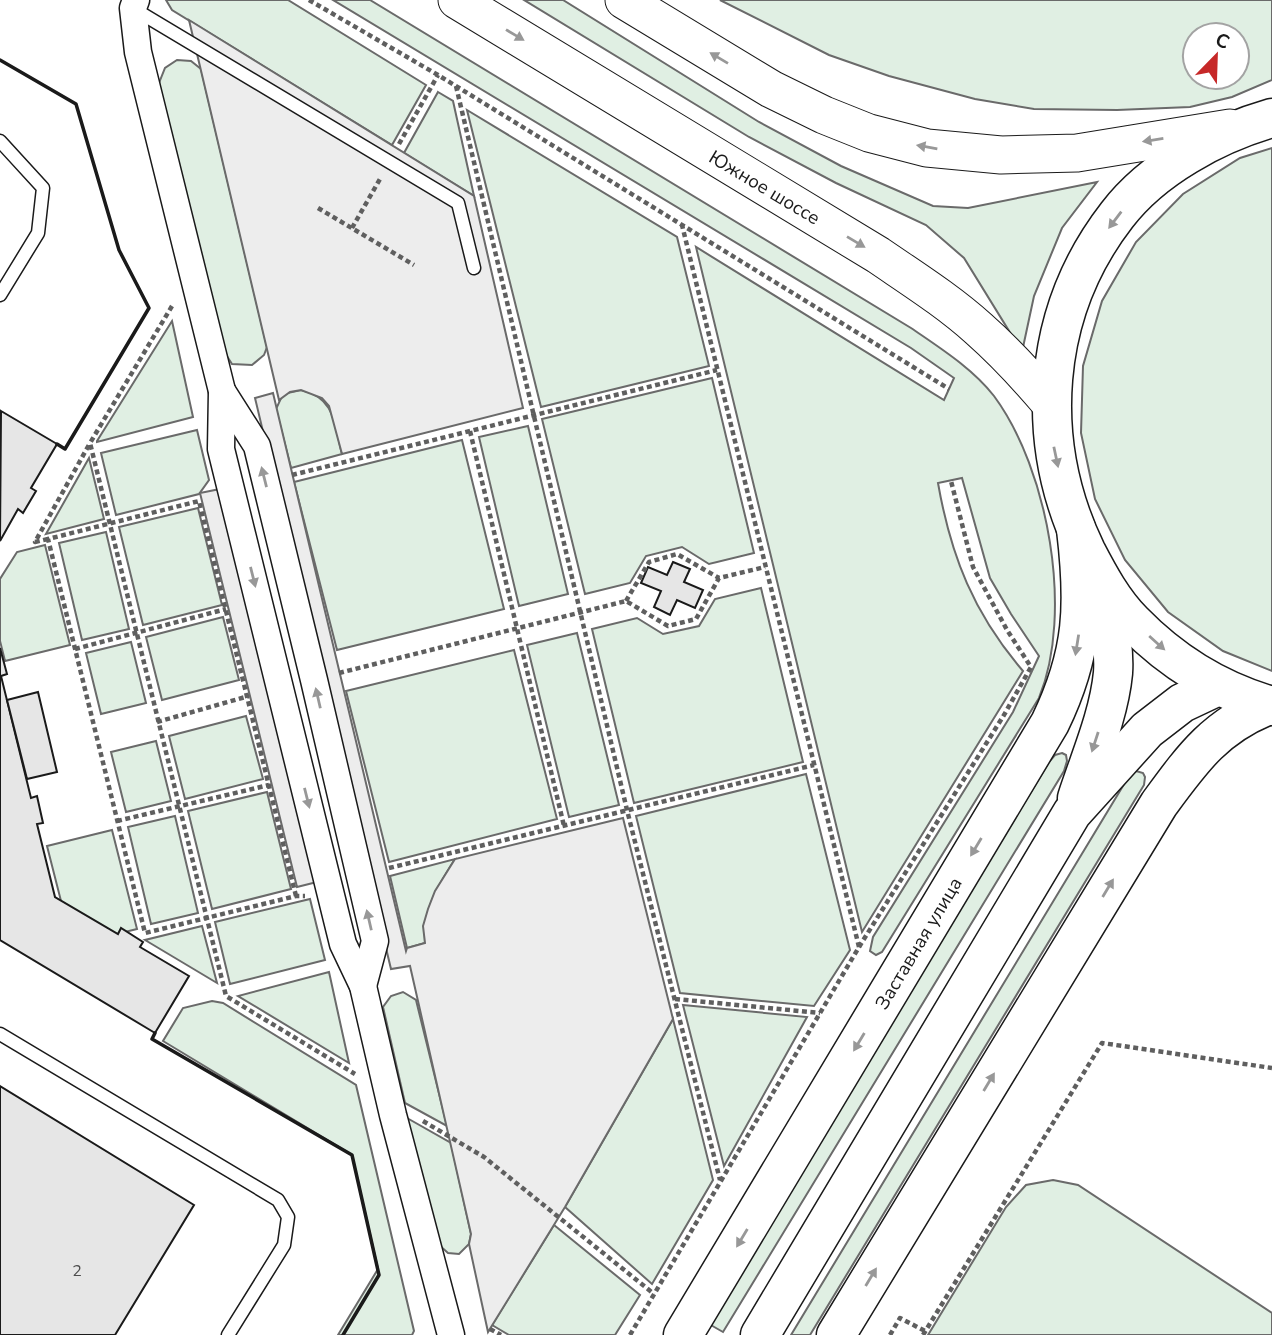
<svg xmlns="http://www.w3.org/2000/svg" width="1272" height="1335" font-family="'Nunito Sans',sans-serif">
	<rect width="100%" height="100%" fill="#fff"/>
	<g fill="#e0efe3" stroke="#6a6a6a" stroke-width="2" fill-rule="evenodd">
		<polygon points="166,0 288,0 426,85 392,145 172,10"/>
		<path d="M333 0H370L911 328C940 348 972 368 994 396 1048 469 1074 612 1039 698L882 952 876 955 870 951 873 937 1013 712 1039 656 1011 614 990 578 962 478 938 483C951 557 974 614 1023 671L862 932 696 247 944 400 954 378 911 348Z"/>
		<polygon points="524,0 563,0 759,122 841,166 933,206 968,208 1097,182 1062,228 1034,296 1022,352 964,258 926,225 836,183 749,137"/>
		<path d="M720 0H1272V80L1232 97 1190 107 1117 110 1034 109 975 99 889 76 829 55ZM1195 35H1237V77H1195Z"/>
		<polygon points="177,60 191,61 201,69 267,347 264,355 252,365 232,364 223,350 159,83 165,68"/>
		<polygon points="438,92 453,101 474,196 404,153"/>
		<polygon points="467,110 677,237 709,366 541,407"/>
		<polygon points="1272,148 1272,671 1223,651 1168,612 1125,560 1095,499 1081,433 1083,366 1102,301 1136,242 1183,194 1240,158"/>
		<polygon points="172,321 193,417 97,442 97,441"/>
		<polygon points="712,378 754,553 709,564 682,547 646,556 630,583 585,594 542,419"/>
		<path d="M301 390C336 398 334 424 342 454L291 468 276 409 283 394Z"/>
		<polygon points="528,426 568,594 519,606 479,437"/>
		<polygon points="197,430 209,480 199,494 116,515 101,453"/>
		<polygon points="462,440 504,609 337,650 294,482"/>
		<polygon points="89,458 104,519 46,534"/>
		<polygon points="198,508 222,605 143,625 119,527"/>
		<polygon points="106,532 129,629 82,640 59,543"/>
		<polygon points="45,545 70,645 5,661 0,641 0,579 17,552"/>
		<polygon points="761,588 803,762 634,803 592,629 637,618 663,634 699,626 715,599"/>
		<polygon points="223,617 239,680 162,700 146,637"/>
		<polygon points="577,633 619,805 569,817 527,645"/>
		<polygon points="131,642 146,703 101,714 86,653"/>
		<polygon points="514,650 557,819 389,862 346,691"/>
		<polygon points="246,716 263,779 185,799 169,736"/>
		<polygon points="156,741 171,801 126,812 111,752"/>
		<polygon points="1062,753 1066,755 1067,761 1064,771 723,1332 709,1324 1049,762 1055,755"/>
		<polygon points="1136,771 1143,773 1145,777 1144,785 810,1335 791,1335 1129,776"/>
		<polygon points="806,774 850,950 814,1006 680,993 636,816"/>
		<polygon points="267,792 291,889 212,909 188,811"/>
		<polygon points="175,816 198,913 151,924 128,827"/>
		<polygon points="112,830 137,929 109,936 62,905 47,846"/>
		<path d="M455 859C438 886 422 910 425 943L407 948 390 876Z"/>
		<polygon points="310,899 325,960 230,984 215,922"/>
		<polygon points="202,926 217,983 145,940"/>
		<polygon points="329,972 349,1063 238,996"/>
		<polygon points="403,992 416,1000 447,1126 405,1103 383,1007 391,996"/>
		<polygon points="212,1001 223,1003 356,1085 414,1331 412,1335 338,1335 378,1269 352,1155 163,1041 183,1008"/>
		<polygon points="683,1005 807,1017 724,1166"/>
		<polygon points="673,1019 713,1180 652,1284 565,1207"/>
		<polygon points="407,1118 451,1143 471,1234 469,1244 459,1254 448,1253 438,1244"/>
		<polygon points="1053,1180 1078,1185 1272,1313 1272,1335 928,1335 1006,1207 1026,1185"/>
		<polygon points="554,1225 640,1295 615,1335 509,1335 492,1325"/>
	</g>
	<g fill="#ededed" stroke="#6a6a6a" stroke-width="2">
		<polygon points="189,20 474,196 523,408 342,454 329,406 322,398 301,390 290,392 279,400"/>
		<polygon points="273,393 406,951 407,948 425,943 423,926 428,909 435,891 455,859 623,818 673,1019 565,1207 488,1332 469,1244 471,1234 410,966 391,969 255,398"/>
		<polygon points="220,489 317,882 297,887 200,493"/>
	</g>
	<g fill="#e6e6e6" stroke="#1a1a1a" stroke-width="2">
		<polygon points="1,411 57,444 31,488 36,491 23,513 18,509 0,541"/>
		<polygon points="673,562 690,569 684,582 703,590 695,608 677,600 670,615 654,607 661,591 641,583 648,567 667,575"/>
		<polygon points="0,648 7,674 1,676 31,798 37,796 43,823 37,824 55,897 118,934 121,928 143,942 140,947 189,976 155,1033 0,940"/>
		<polygon points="38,692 57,772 27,779 7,700"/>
		<polygon points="0,1086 194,1205 115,1335 0,1335"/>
	</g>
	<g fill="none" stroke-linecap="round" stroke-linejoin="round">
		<g stroke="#1a1a1a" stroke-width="15">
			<g id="service">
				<polyline points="134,9 458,203 474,268"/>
				<polyline points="0,141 43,188 38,233 0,295"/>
				<polyline points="0,1034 278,1200 288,1217 284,1245 228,1335"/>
			</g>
		</g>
		<g stroke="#1a1a1a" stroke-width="29">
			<g id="minor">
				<polyline points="136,0 133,8 138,52 222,391 221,449 343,944 363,986 393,1115 451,1335"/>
				<polyline points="222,391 257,446 314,680 375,941 363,986"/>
			</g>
		</g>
		<g stroke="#1a1a1a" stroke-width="39">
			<g id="secondary">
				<path d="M457 0 878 255C913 279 948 301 979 329 1005 352 1028 377 1050 403"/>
				<polyline points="624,0 771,89 824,115 869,133 927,148 1001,155 1077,153 1230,128"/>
			</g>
		</g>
		<g stroke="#1a1a1a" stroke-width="41">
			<g id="primary">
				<path d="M1272 118C1216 134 1153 168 1117 215 1041 313 1033 441 1086 551 1099 576 1113 602 1133 622 1171 661 1219 691 1272 706"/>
				<path d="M1077 798C1090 758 1109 715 1113 673 1115 645 1107 615 1102 588"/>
				<path d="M683 1335 1050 723C1084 653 1085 604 1076 529"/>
				<polyline points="760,1335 1072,813 1147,730 1182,703 1218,686"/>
				<path d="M836 1335 1159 804C1192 759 1215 726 1269 705"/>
			</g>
		</g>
		<g stroke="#5f5f5f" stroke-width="4.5" stroke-dasharray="5 3.5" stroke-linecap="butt">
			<polyline points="309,0 438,75 949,389"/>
			<polyline points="456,86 627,810 720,1180"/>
			<polyline points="399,144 438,75"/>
			<polyline points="318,208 414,265"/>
			<polyline points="352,228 380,179"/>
			<polyline points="172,306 90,443 226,996 355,1074"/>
			<polyline points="470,431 564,826"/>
			<polyline points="292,475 717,370"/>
			<polyline points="48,539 35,542 90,443"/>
			<polyline points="626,601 649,562 677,554 719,578"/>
			<polyline points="75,649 226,609"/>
			<polyline points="339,673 626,601 668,626 696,619 719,578 765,567"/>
			<polyline points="157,722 249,696"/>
			<polyline points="117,821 269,785"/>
			<polyline points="389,868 814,765"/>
			<polyline points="296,896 199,501 48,539 145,933 296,896 305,896"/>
			<polyline points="859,947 1004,715 1031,667 1007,630 973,567 951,481"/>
			<polyline points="675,999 820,1013"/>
			<polyline points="423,1121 484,1157 654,1294"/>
			<polyline points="490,1329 501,1335"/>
			<polyline points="630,1335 859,947 682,225"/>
			<polyline points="890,1335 900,1318 925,1331"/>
			<polyline points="923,1335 1102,1043 1272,1068"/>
		</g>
		<use href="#service" stroke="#fff" stroke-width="12"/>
		<use href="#minor" stroke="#fff" stroke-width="26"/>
		<use href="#secondary" stroke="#fff" stroke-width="37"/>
		<use href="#primary" stroke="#fff" stroke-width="38"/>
		<g stroke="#1a1a1a" stroke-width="3.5">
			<polyline points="0,60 76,104 119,250 149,308 65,449 57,444"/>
			<polyline points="155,1033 152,1039 352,1155 379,1275 343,1335"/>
		</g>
	</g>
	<defs><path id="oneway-solid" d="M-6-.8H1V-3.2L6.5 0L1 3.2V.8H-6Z" transform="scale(1.75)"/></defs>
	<g fill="#989898">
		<use href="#oneway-solid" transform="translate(515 35) rotate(31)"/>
		<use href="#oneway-solid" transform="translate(719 58) rotate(-149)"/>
		<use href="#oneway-solid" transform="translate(1153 140) rotate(171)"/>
		<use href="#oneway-solid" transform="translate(927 147) rotate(-170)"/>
		<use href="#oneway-solid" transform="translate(1115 220) rotate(127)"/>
		<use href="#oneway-solid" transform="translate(856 242) rotate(31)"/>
		<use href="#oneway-solid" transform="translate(1056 457) rotate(78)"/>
		<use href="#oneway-solid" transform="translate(264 477) rotate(-104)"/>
		<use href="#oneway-solid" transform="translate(253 577) rotate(76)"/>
		<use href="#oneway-solid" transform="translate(1157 643) rotate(42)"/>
		<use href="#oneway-solid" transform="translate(1077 645) rotate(99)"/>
		<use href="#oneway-solid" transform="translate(318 698) rotate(-103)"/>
		<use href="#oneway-solid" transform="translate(1095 742) rotate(108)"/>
		<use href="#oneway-solid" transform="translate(307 798) rotate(76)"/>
		<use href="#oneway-solid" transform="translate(976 847) rotate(121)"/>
		<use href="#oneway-solid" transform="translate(1108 888) rotate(-59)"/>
		<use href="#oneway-solid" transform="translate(369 920) rotate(-103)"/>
		<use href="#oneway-solid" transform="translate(859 1042) rotate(121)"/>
		<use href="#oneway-solid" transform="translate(989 1082) rotate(-59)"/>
		<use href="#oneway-solid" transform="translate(742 1238) rotate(121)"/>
		<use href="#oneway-solid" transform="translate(871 1277) rotate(-59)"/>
	</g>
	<g text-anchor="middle" stroke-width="5" stroke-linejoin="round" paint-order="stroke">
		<g font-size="16" fill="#4d4d4d">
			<text x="77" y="1276">2</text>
		</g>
		<g font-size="19" fill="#1a1a1a" stroke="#fff">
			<text transform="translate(765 187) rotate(31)" y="7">Южное шоссе</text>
			<text transform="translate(918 943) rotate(-59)" y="7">Заставная улица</text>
		</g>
	</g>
	<g transform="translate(1216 56) rotate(23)"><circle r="33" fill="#ffffff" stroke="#a3a3a3" stroke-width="2"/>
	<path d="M0-5L12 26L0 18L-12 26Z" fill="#c62828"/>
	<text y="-10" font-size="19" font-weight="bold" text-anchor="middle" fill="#1a1a1a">С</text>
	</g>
</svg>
